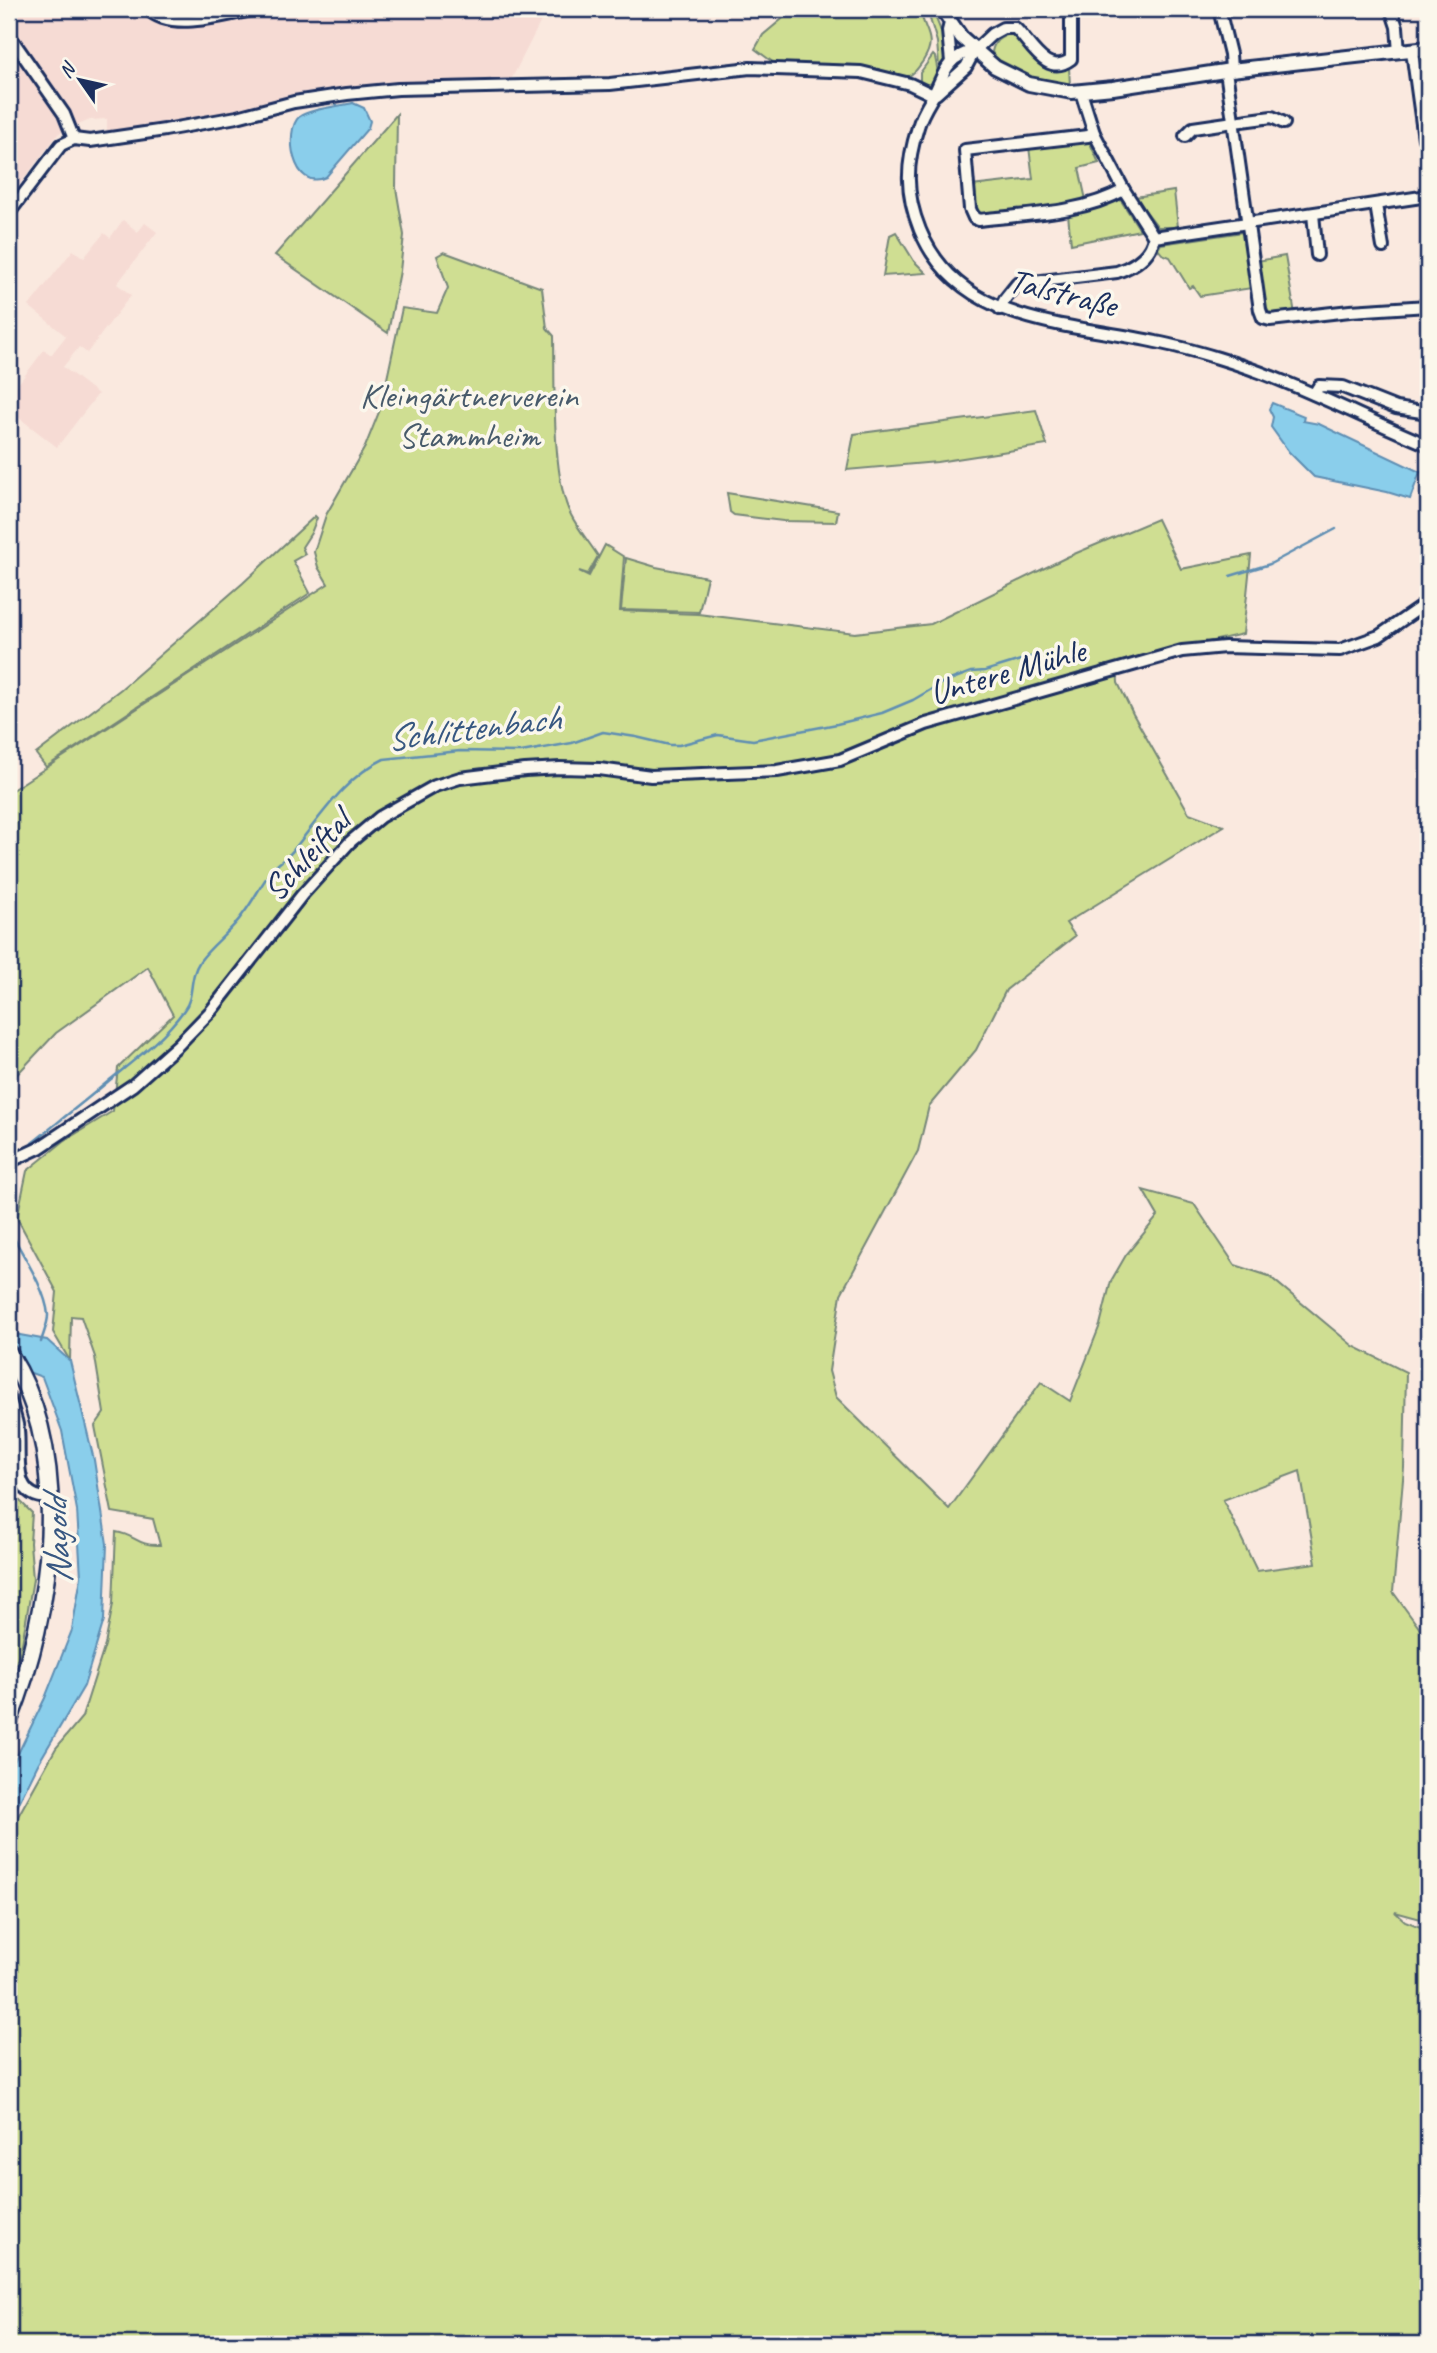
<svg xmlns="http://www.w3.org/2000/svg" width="1437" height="2353" font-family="Caveat,sans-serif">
	<rect width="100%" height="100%" fill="#fae9df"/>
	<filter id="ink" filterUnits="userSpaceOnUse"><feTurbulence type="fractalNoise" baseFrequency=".0143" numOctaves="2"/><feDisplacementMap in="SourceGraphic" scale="14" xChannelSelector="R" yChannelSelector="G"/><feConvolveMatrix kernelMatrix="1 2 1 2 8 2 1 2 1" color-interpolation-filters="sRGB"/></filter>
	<g filter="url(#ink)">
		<g fill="#f6dbd4">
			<polygon points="9,9 542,9 546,11 510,82 290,100 198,120 107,132 107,119 90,120 59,133 9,198"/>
			<polygon points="123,220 138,232 145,223 157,232 117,284 131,295 87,353 79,347 63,367 98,394 57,447 9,410 9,396 44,350 51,355 66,336 29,306 73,250 84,258 104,233 110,238"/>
		</g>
		<g fill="#cfde92" stroke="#758678" stroke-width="2" fill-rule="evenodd">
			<path d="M794 9H920C924 33 938 37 923 61 918 68 915 73 907 77L861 68 774 63 755 49 763 35Z"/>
			<path d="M927 9H932C939 27 952 50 942 69L939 66 937 42Z"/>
			<path d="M1010 34C1032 43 1038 80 1069 67L1070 86C1047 82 1002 76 992 52 994 41 1000 37 1010 34Z"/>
			<polygon points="933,55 935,57 938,72 931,84 924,85 920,81 920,73"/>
			<polygon points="397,114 396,188 404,235 400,271 388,333 275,255"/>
			<polygon points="1089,141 1099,163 1079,168 1086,200 1062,205 983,215 975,207 972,186 1033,179 1029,147"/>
			<polygon points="1174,191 1178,227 1158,227 1135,197"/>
			<polygon points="1120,199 1140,230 1071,244 1068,214 1103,206"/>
			<polygon points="896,232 914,261 926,273 883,276 890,235"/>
			<polygon points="1243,232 1252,288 1200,296 1193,286 1189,288 1170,257 1162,254 1158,249 1161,244"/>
			<path d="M444 252 542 288 547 328 554 336C555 380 551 478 571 515 578 529 589 542 598 556L588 574 579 571 589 576 605 545 624 557 620 611 698 614 855 633 931 624 1067 557 1157 519 1181 569 1251 555 1243 634 1117 663 1118 683 1133 714 1189 813 1224 826 1066 923 1075 936 1006 990 976 1050 929 1106 918 1151 841 1294 829 1371 836 1397 949 1509 1041 1382 1070 1401 1100 1325 1111 1281 1126 1255 1158 1216 1143 1190 1194 1204 1235 1265 1269 1276 1353 1346 1406 1372 1404 1468 1393 1592 1428 1640V1921L1395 1912 1405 1921 1428 1930V2344H9V1840L17 1818 56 1748 82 1717 105 1645 113 1604 116 1532C136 1535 137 1546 160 1545L153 1519 112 1512 95 1426 104 1413 95 1357 81 1317 71 1316 70 1361 53 1332 57 1292 17 1218 27 1171 64 1141 113 1111 118 1068 173 1015 148 967 56 1033 9 1083V792L328 584 318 567 314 552 326 515 365 447 381 407 402 308 437 313 448 288 437 256ZM1300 1471 1316 1563 1257 1571 1223 1500Z"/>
			<polygon points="1285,256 1295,314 1270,315 1264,309 1257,261"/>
			<polygon points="1036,410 1047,445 937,462 847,470 854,434"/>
			<polygon points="727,493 838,511 836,522 783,521 734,515 730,512"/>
			<polygon points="315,516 317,518 311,533 302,547 305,554 293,561 310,593 46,767 36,754 121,689 243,583"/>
			<polygon points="626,558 656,567 707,577 699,612 621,610"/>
			<path d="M9 1422C16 1442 12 1470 10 1491L32 1513 30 1543 33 1579 21 1650 9 1678Z"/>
		</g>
		<g fill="#8aceeb" stroke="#5e8eb3" stroke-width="2">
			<path d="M353 103 364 108 370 121 368 128 326 177C292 193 284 130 299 117 308 109 340 106 353 103Z"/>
			<polygon points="1272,403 1304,416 1303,421 1319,424 1420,472 1410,499 1387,492 1314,477 1289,452 1271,427 1273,417 1269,409"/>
			<polygon points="9,1333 47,1340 70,1361 94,1460 107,1544 104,1620 84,1686 38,1764 9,1823 9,1772 45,1698 72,1630 81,1577 77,1510 62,1431 42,1377 9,1365"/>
		</g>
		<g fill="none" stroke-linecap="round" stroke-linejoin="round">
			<g stroke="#5e8eb3" stroke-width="2.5">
				<polyline points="1230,576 1270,564 1336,529"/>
				<path d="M32 1143C58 1122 85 1101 111 1079 137 1058 164 1038 184 1010 195 996 188 979 200 961 212 944 231 932 243 914 254 900 261 884 272 870 279 862 289 857 295 848 321 816 345 777 384 759L460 751 521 752 572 743 603 732 636 737 670 745H679L718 735 753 740 837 724 882 713 913 700 942 683 971 672 985 671 1037 655"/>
				<polyline points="9,1194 12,1177 20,1162"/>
				<path d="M9 1229C21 1252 46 1289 48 1315 48 1324 43 1334 41 1342"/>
			</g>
			<g stroke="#1b2f5e" stroke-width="16">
				<g id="minor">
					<path d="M148 9C172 33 226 14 257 9"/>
					<polyline points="1219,9 1230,54 1231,70"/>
					<polyline points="1391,9 1397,27 1399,52"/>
					<polyline points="950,23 948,31 951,62"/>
					<polyline points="9,35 64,114 74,139"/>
					<path d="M975 50C945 57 944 75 932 98 926 108 921 116 918 127 906 164 905 193 920 230 959 326 1071 323 1156 342 1177 346 1198 352 1218 358 1291 380 1358 416 1428 445"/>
					<polyline points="1412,51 1424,139"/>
					<polyline points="1226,71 1260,310 1263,318 1270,320 1350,311 1428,306"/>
					<polyline points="1081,92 1094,133 1124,190 1154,237 1428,196"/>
					<path d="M936 94 966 67 975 50 992 34 1003 28H1015C1031 43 1046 78 1071 59V9"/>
					<path d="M1094 133 1088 136 965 150 970 209 974 218 979 220C1026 214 1081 214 1124 190"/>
					<polyline points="1185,136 1193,128 1234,122 1272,117 1284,123"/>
					<polyline points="1376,205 1383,247"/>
					<polyline points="9,213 61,145 74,139 90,141 165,130 237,117 294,102 347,94 398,89 610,84 750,68 861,72 910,84 933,95"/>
					<polyline points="1313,214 1317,255"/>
					<path d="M1000 309 1005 299 1017 284 1117 272C1134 266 1151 256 1154 237"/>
					<polyline points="1314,394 1319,386 1343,387 1396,408 1428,413"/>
					<polyline points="9,1162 39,1148 133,1085 178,1045 211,1011 302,895 350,842 380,817 435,786 460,778 525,770 560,768 599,769 651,776 777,771 840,760 926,724 1182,651 1225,647 1340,650 1379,636 1428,602"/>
					<path d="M9 1398C12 1408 17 1420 18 1430 21 1456 10 1497 48 1498"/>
					<polyline points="1426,2344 1428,2340"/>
				</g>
			</g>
			<g stroke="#1b2f5e" stroke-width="18">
				<polyline id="tertiary" points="942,9 961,37 995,67 1029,84 1072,92 1113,88 1231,70 1428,48"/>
			</g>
			<g stroke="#1b2f5e" stroke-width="21">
				<path id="primary" d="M9 1354C74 1457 52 1612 9 1720"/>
			</g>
			<use href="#minor" stroke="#fbf7ec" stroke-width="10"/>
			<use href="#tertiary" stroke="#fbf7ec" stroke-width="12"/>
			<use href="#primary" stroke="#fbf7ec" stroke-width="16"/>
		</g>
	</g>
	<g text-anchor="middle" stroke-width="7" stroke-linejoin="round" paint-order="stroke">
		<g font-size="35" fill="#1b2f5e" stroke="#fbf7ec">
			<text transform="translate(1063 292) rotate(14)" y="12">Talstraße</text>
			<text transform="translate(1007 671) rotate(-16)" y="12">Untere Mühle</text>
			<text transform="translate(306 855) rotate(-47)" y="12">Schleiftal</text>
		</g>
		<g font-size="35" fill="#485b6b" stroke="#fbf7ec">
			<text x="469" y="407">Kleingärtnerverein<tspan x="469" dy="40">Stammheim</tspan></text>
		</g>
		<g font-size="37" font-style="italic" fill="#375781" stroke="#fbf7ec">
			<text transform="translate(473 727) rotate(-7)" y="13">Schlittenbach</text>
			<text transform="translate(56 1541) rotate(-93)" y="13">Nagold</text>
		</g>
	</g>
	<rect width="1437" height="2353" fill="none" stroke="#fbf7ec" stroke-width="35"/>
	<rect x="18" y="18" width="1402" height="2318" fill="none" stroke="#1b2f5e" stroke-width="2.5" filter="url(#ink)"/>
	<g transform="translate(80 80) rotate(304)" stroke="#fbf7ec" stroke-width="5" paint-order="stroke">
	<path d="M0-5L12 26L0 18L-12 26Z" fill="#1b2f5e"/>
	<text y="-10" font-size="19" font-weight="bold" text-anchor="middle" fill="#1b2f5e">N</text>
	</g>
</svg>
